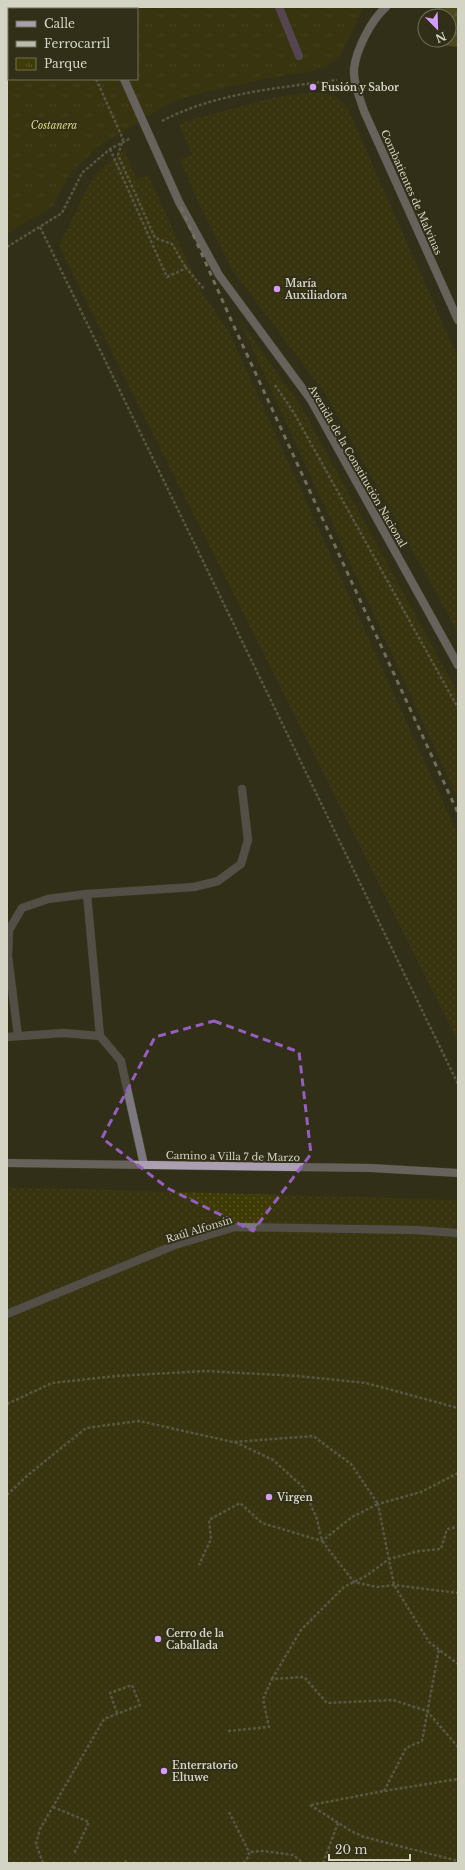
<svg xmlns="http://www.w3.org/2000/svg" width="465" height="1870" font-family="'Libre Baskerville',serif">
	<defs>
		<pattern id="grass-dots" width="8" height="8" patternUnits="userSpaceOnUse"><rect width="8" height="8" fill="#3f3b06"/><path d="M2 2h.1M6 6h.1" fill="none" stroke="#5a5629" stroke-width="1.8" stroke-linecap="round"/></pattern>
		<pattern id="forest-firs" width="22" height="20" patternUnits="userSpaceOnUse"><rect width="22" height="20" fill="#6b6625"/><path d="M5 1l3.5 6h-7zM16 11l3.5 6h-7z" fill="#7f7b43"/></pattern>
		<pattern id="park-tufts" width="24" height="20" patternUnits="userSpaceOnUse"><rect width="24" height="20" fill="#3f3b06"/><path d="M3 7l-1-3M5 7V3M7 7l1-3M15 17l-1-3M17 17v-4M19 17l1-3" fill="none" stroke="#5a5629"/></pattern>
	</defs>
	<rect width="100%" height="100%" fill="#312f18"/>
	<g fill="url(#grass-dots)">
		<path d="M306 93C327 93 334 92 348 109L458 358V632L326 395 233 271 195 195 180 160 192 154 179 125 186 121 276 97Z"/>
		<polygon points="124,150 137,179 148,175 199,287 229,332 458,835 458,1041 59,246 85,192 95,174"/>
		<polygon points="239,319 302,408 458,693 458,799"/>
		<polygon points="7,1187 458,1200 458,1863 7,1863"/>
	</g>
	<polygon fill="url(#forest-firs)" points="438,7 458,7 458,47 433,44 431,40 449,40 449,16 429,16"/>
	<polygon fill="url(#park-tufts)" points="53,7 364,7 339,58 327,67 311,71 270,78 205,92 172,102 100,145 70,173 53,206 7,234 7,33 9,31 9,79 137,79 137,9 49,9"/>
	<polygon fill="#7f6094" points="7,7 53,7 49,9 9,9 9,31 7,33"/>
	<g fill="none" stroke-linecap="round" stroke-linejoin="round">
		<polyline stroke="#7f6094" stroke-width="8" points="279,7 299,56"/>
		<g stroke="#4e4d37" stroke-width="9">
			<g id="lane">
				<polyline points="87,894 100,1036"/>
				<polyline points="18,1036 8,956 9,930 22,908 48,899 87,894 194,887 218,881 241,864 248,840 242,789"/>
				<polyline points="7,1037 63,1033 100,1036 121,1061 144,1165"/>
			</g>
		</g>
		<g stroke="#4e4d37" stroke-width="9">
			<polyline id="street" points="7,1314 175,1245 235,1227 414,1230 458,1233"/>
		</g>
		<g stroke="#4e4d37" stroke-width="9">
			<g id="secondary">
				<polyline points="91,7 92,9"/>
				<path d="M386 7C371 20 356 50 354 69 353 83 360 98 364 111L458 320"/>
				<polyline points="179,202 219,275 311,400 458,665"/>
				<polyline points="7,1163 371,1168 458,1173"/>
			</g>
		</g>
		<g stroke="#868572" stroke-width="2.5" stroke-dasharray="3 2" stroke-linecap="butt">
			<polyline points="64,7 65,9"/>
			<path d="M162 121C215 93 278 88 337 80"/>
			<polyline points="110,149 167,277 186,268 204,289"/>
			<polyline points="40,227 458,1084"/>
			<polyline points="7,247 62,213 82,173 110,149 131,138"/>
			<polyline points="275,385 294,413 458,708"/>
			<polyline points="7,1404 52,1383 116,1376 205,1371 298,1376 366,1383 458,1408"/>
			<polyline points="235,1442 273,1460 303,1487 317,1519 322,1541 354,1582 377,1587 394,1585 458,1593"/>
			<polyline points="458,1473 421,1492 378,1504 394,1585 429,1642 458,1664"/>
			<polyline points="7,1495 28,1475 86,1428 139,1421 233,1442 313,1436 351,1464 378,1504 352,1517 322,1541 262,1523 240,1503 209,1520 211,1539 199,1565"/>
			<polyline points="272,1679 301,1630 344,1587 366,1576 389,1559 419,1551 441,1549 447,1529 458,1527"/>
			<polyline points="228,1731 269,1727 263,1699 272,1679 304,1677 327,1703 393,1700 427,1711 458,1747"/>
			<polyline points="384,1791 406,1748 422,1741 439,1649"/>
			<polyline points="310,1805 351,1831 364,1837 458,1861"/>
			<polyline points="311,1805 384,1791 458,1779"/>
			<polyline points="53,1807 89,1822 74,1854"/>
			<polyline points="229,1812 249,1852"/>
			<polyline points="43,1863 36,1844 40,1829 104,1719 140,1705 132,1685 110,1693 117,1713"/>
			<polyline points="125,1863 127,1859"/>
			<polyline points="243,1863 249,1856 249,1852 264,1851 293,1855 303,1863"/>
			<polyline points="323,1863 338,1823"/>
		</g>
		<use href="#lane" stroke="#7d7782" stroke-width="8"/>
		<use href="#street" stroke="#7d7782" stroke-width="8"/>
		<use href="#secondary" stroke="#aaa0b1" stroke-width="8"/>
		<g stroke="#bcbcac" stroke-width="3" stroke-dasharray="5 5" stroke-linecap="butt">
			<polyline points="91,7 92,9"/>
			<polyline points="124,79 232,322 458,813"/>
		</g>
		<g stroke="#4e4d37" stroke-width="9" stroke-linecap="butt">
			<polyline id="secondary-bridge" points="124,79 179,202"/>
		</g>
		<polyline stroke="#868572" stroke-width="2.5" stroke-dasharray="3 2" stroke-linecap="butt" points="96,79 123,139 118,155 155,238 172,244 186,268"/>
		<use href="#secondary-bridge" stroke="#aaa0b1" stroke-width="8"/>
	</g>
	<path d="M0 0H465V1870H0ZM214 1021 299 1052 311 1154 253 1231 169 1189 102 1138 155 1037Z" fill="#312f18" fill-opacity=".55" fill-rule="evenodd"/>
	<path fill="none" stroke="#965ec1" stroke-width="3" stroke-dasharray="8 5" stroke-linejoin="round" d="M214 1021 299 1052 311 1154 253 1231 169 1189 102 1138 155 1037Z"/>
	<g fill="#d59cfb" stroke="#312f18" stroke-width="1.5">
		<circle cx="313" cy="87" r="4"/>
		<circle cx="277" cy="289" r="4"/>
		<circle cx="269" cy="1497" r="4"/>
		<circle cx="158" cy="1639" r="4"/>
		<circle cx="164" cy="1771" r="4"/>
	</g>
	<g text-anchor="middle" stroke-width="4" stroke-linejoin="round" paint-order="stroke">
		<g font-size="10" font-weight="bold" fill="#d4d4c5" stroke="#312f18" text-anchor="start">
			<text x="321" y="91">Fusión y Sabor</text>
			<text x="285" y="287">María<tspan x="285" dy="12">Auxiliadora</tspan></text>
			<text x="277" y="1501">Virgen</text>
			<text x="166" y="1637">Cerro de la<tspan x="166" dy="12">Caballada</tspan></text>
			<text x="172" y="1769">Enterratorio<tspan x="172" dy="12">Eltuwe</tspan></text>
		</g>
		<g font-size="10" font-style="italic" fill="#e0da7d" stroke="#312f18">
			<text x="54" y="129">Costanera</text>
		</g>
		<g font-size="10" fill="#d4d4c5" stroke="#312f18">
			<text transform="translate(412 192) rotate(66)" y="4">Combatientes de Malvinas</text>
			<text transform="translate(358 466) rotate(60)" y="4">Avenida de la Constitución Nacional</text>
			<text transform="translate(233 1156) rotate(1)" y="4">Camino a Villa 7 de Marzo</text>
			<text transform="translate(199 1229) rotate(-17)" y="4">Raúl Alfonsín</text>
		</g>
	</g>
	<rect width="465" height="1870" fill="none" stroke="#d4d4c5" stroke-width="16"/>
	<rect x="8" y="8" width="130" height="72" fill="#312f18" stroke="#72715d"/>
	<rect x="16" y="21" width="20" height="6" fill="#aaa0b1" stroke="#72715d"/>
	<text x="44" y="28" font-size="12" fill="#d4d4c5">Calle</text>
	<rect x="16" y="41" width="20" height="6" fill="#bcbcac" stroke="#72715d"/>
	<text x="44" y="48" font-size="12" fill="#d4d4c5">Ferrocarril</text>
	<rect x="16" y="58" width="20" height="12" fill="url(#park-tufts)" stroke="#72715d"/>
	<text x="44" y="68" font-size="12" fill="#d4d4c5">Parque</text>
	<g transform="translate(437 28) rotate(157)"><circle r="19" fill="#312f18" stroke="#72715d"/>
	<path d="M0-3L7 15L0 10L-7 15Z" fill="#d59cfb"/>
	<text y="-6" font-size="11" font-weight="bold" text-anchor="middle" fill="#d4d4c5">N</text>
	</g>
	<path d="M329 1854v6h81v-6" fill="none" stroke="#d4d4c5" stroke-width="2"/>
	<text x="335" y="1854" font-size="12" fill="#d4d4c5" stroke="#312f18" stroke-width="3" paint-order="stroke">20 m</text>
</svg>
